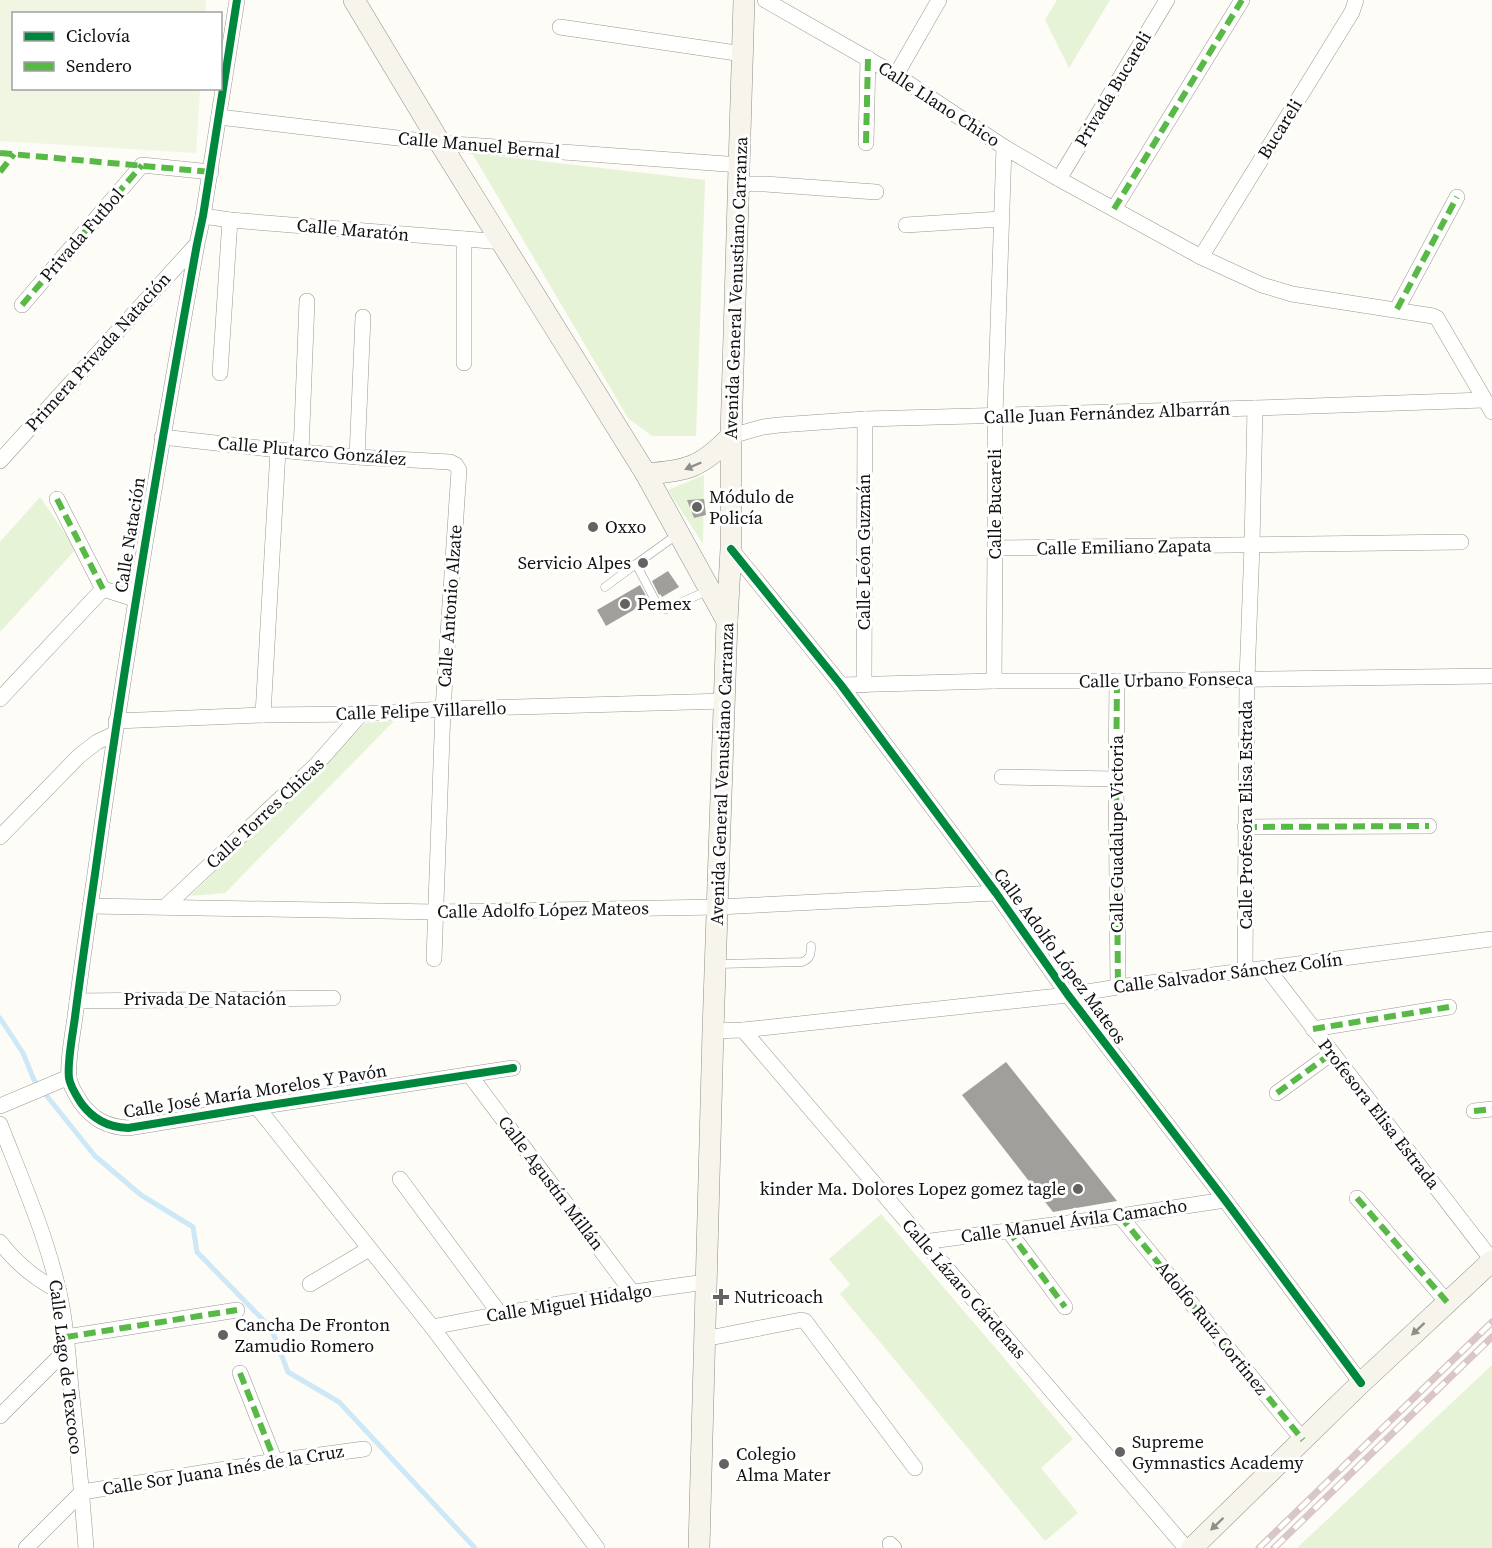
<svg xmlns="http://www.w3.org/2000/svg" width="1492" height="1548" font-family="'Source Serif 4',serif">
	<rect width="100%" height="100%" fill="#fdfcf7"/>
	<g fill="#e7f3d7">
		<polygon points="1057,0 1110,0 1069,68 1045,20"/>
		<polygon points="472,153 705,180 696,436 652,436 628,418"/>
		<polygon points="704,475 703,544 668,490"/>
		<polygon points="40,497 76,549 0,632 0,542"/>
		<polygon points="394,721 225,893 190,896 365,723"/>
		<polygon points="881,1214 1073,1439 1041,1468 1078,1513 1045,1541 840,1294 850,1284 829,1259"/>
		<polygon points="1492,1365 1492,1548 1297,1548"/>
	</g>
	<polygon fill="#f0f6e1" points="0,0 206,0 205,13 14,14 14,88 200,89 196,153 0,141"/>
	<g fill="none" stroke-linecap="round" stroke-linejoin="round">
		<polyline stroke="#cde8f7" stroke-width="5" points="0,1018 23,1053 34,1080 95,1156 141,1195 193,1227 197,1252 271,1328 288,1372 339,1402 475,1548"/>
	</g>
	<g fill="#a19f9c">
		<polygon points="704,499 706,515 694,518 687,500"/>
		<polygon points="668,571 679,587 662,597 660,594 659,595 652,581"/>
		<polygon points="640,585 649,601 606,626 597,610"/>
		<polygon points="1006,1062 1117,1201 1053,1212 962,1095"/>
	</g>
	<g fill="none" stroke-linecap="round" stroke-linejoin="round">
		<g stroke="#979795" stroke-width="9">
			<g id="lane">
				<polyline points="678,534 636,564 657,604 666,609 707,591"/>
				<polyline points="605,587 636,564"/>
				<path d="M717 964 802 962C810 959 811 955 811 946"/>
			</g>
		</g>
		<g stroke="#979795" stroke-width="16">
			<g id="street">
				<path d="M237 0 203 216 197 244C159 454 124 663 95 874 88 922 81 970 75 1017 73 1033 67 1062 69 1078 70 1086 76 1095 81 1103 93 1119 107 1127 128 1128L257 1107 513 1068"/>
				<polyline points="765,0 896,75 1004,147 1059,179 1201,257 1262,285 1292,294 1433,316 1437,318 1492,412"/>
				<polyline points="560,27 743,54"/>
				<polyline points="896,75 939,0"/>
				<polyline points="219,117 440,143 740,165"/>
				<polyline points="866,143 868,58"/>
				<polyline points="1059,179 1167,0"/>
				<polyline points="739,184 765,184 876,192"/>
				<polyline points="1114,209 1242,0"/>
				<polyline points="203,216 230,220 503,242"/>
				<polyline points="906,225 1001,219"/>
				<polyline points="1201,257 1352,12 1356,0"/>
				<polyline points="22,305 142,165 211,172"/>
				<polyline points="1397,309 1457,197"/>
				<polyline points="464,363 464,239"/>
				<polyline points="220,373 230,220"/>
				<polyline points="731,436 763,427 779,425 865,419 1255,408 1484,400"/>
				<polyline points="162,437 278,450 357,457 450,462 456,465 459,470 443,709 434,959"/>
				<polyline points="301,452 307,301"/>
				<polyline points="357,457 363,317"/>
				<polyline points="0,461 196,245"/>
				<polyline points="57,499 103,589"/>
				<polyline points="995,548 1461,542"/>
				<polyline points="731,549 841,685 996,893 1068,995 1225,1200 1361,1383"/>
				<polyline points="994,681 995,548 995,416 1004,147"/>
				<polyline points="1117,681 1116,779 1118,987"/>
				<polyline points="841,685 994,681 1117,681 1492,676"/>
				<polyline points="864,685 865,419"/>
				<polyline points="0,699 103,589 135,599"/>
				<polyline points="263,715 278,450"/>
				<polyline points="116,721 263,715 361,714 443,709 725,701"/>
				<polyline points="1002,777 1116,779"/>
				<polyline points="1245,827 1429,826"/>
				<polyline points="0,837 79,756 97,742 114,734"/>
				<polyline points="90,906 436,912 718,907 996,893"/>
				<polyline points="165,907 316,765 361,714"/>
				<polyline points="1267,968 1492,1260"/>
				<polyline points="1245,970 1247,679 1252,545 1255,408"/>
				<polyline points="77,1001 333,998"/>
				<polyline points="1313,1029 1449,1007"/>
				<polyline points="743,1030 1186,1548"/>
				<polyline points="713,1031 743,1030 1068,995 1118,987 1492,939"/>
				<polyline points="469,1074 632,1292"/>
				<polyline points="1277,1093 1332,1053"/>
				<polyline points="0,1106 69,1077"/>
				<polyline points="257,1107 432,1327 597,1548"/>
				<polyline points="1474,1111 1492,1109"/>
				<path d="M0 1124C21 1178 45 1232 58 1288 66 1321 68 1355 71 1388 77 1441 82 1495 86 1548"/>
				<polyline points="400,1179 500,1314"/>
				<polyline points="1357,1198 1447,1302"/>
				<polyline points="1120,1216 1303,1440"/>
				<polyline points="1008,1230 1065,1307"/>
				<path d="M0 1242C16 1263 35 1279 59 1291"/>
				<polyline points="923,1242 1120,1216 1225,1200"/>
				<polyline points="310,1284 369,1249"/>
				<path d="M432 1327C523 1309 614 1294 706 1282"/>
				<polyline points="66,1337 237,1310"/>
				<polyline points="704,1339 801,1320 805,1321 915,1468"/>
				<polyline points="240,1373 275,1461"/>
				<polyline points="0,1416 67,1349"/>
				<polyline points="890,1544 894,1548"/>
				<polyline points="26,1548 82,1492 275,1461 364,1449"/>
			</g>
		</g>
		<g stroke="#8e8d8b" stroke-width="22">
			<g id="secondary">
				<polyline points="354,0 440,143 646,474 727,621"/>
				<path d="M646 474C687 471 702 467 731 436"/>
				<polyline points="699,1548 713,1031 727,621 731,549 731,436 744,0"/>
				<polyline points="1192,1548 1361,1383 1492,1261"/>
			</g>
		</g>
		<use href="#lane" stroke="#fffffe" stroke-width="8"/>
		<use href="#street" stroke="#fffffe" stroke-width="15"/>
		<use href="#secondary" stroke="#f6f4eb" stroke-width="21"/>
		<g stroke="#d9c6c7" stroke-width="7">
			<g id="rail">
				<polyline points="1259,1548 1492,1322"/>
				<polyline points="1274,1548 1492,1337"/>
			</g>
		</g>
		<use href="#rail" stroke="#fff" stroke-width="4.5" stroke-dasharray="14" stroke-linecap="butt"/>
		<g stroke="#58b947" stroke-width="6" stroke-dasharray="12 6" stroke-linecap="butt">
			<polyline points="866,143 868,58"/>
			<polyline points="0,153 211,172"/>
			<polyline points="0,172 14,154"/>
			<polyline points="1114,209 1242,0"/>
			<polyline points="22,305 142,165"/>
			<polyline points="1397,309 1457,197"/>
			<polyline points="57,499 103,589"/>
			<polyline points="1117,681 1116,779 1118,987"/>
			<polyline points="1245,827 1429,826"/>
			<polyline points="1313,1029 1449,1007"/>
			<polyline points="1277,1093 1332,1053"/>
			<polyline points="1474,1111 1492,1109"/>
			<polyline points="1357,1198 1447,1302"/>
			<polyline points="1120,1216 1303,1440"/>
			<polyline points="1008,1230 1065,1307"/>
			<polyline points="66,1337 237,1310"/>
			<polyline points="240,1373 275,1461"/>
		</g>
		<g stroke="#fff" stroke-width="11">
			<g id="cycleway">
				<path d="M237 0 203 216 197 244C159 454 124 663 95 874 88 922 81 970 75 1017 73 1033 67 1062 69 1078 70 1086 76 1095 81 1103 93 1119 107 1127 128 1128L257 1107 513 1068"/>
				<polyline points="731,549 841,685 996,893 1068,995 1225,1200 1361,1383"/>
			</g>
		</g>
		<use href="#cycleway" stroke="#00873e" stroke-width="8"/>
	</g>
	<defs><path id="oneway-solid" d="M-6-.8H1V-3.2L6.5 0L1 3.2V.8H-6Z" transform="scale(1.5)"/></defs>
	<g fill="#8f8e89">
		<use href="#oneway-solid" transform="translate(693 466) rotate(157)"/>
		<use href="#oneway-solid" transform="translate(1418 1329) rotate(137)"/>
		<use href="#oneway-solid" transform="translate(1217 1524) rotate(136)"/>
	</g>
	<g fill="#646362" stroke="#fff" stroke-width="2">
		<circle cx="697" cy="507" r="6"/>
		<circle cx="593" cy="527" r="6"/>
		<circle cx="643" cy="563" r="6"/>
		<circle cx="625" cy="604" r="6"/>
		<circle cx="1078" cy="1189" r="6"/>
		<path d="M718 1288h6v6h6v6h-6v6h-6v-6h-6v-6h6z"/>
		<circle cx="223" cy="1335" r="6"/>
		<circle cx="1120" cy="1452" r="6"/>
		<circle cx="724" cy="1464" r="6"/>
	</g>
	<g text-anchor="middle" stroke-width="6" stroke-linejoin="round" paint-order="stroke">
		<g font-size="18" fill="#111" stroke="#fff">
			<text transform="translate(1113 89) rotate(-59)" y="6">Privada Bucareli</text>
			<text transform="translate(939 104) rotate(33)" y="6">Calle Llano Chico</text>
			<text transform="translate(1280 129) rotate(-58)" y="6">Bucareli</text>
			<text transform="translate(479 145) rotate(5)" y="6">Calle Manuel Bernal</text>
			<text transform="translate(353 230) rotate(5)" y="6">Calle Maratón</text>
			<text transform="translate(82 235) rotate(-49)" y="6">Privada Futbol</text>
			<text transform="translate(736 288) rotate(-88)" y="6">Avenida General Venustiano Carranza</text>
			<text transform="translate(98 352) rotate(-48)" y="6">Primera Privada Natación</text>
			<text transform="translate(1107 413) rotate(-2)" y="6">Calle Juan Fernández Albarrán</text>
			<text transform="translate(312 451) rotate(5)" y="6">Calle Plutarco González</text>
			<text transform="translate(995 504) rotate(-90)" y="6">Calle Bucareli</text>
			<text transform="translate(130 535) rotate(-81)" y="6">Calle Natación</text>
			<text transform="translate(1124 547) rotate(-1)" y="6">Calle Emiliano Zapata</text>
			<text transform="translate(864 552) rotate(-90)" y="6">Calle León Guzmán</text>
			<text transform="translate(450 606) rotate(-86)" y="6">Calle Antonio Alzate</text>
			<text transform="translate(1166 680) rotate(-1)" y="6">Calle Urbano Fonseca</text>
			<text transform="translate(421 711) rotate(-2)" y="6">Calle Felipe Villarello</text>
			<text transform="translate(722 774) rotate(-88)" y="6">Avenida General Venustiano Carranza</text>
			<text transform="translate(265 813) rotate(-43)" y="6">Calle Torres Chicas</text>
			<text transform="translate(1246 815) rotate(-90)" y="6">Calle Profesora Elisa Estrada</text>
			<text transform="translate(1117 834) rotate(-90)" y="6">Calle Guadalupe Victoria</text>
			<text transform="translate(543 910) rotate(-1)" y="6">Calle Adolfo López Mateos</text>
			<text transform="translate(1060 956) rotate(54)" y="6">Calle Adolfo López Mateos</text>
			<text transform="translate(1228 973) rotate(-7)" y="6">Calle Salvador Sánchez Colín</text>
			<text x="205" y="1005">Privada De Natación</text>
			<text transform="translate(255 1091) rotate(-9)" y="6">Calle José María Morelos Y Pavón</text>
			<text transform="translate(1379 1114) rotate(52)" y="6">Profesora Elisa Estrada</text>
			<text transform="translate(551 1183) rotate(53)" y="6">Calle Agustín Millán</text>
			<text transform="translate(1074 1221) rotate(-8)" y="6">Calle Manuel Ávila Camacho</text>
			<text transform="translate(964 1289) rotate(49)" y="6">Calle Lázaro Cárdenas</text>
			<text transform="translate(569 1303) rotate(-9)" y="6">Calle Miguel Hidalgo</text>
			<text transform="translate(1212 1328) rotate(51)" y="6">Adolfo Ruiz Cortinez</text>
			<text transform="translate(66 1367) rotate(83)" y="6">Calle Lago de Texcoco</text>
			<text transform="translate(223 1470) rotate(-9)" y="6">Calle Sor Juana Inés de la Cruz</text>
		</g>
		<g font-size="18" fill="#111" stroke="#fff" text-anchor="start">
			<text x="709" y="503">Módulo de<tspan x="709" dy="21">Policía</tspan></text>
			<text x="605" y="533">Oxxo</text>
			<text x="631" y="569" text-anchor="end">Servicio Alpes</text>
			<text x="637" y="610">Pemex</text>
			<text x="1066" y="1195" text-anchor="end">kinder Ma. Dolores Lopez gomez tagle</text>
			<text x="734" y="1303">Nutricoach</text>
			<text x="235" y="1331">Cancha De Fronton<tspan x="235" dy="21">Zamudio Romero</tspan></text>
			<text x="1132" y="1448">Supreme<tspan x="1132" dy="21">Gymnastics Academy</tspan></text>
			<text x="736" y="1460">Colegio<tspan x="736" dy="21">Alma Mater</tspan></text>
		</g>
	</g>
	<rect x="12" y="12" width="210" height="78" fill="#ffffff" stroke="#a0a0a0" stroke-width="1.5"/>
	<rect x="24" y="32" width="30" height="9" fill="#00873e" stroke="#a0a0a0" stroke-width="1.5"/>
	<text x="66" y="42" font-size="18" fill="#111111">Ciclovía</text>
	<rect x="24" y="62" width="30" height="9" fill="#58b947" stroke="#a0a0a0" stroke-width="1.5"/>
	<text x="66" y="72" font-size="18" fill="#111111">Sendero</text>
</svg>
